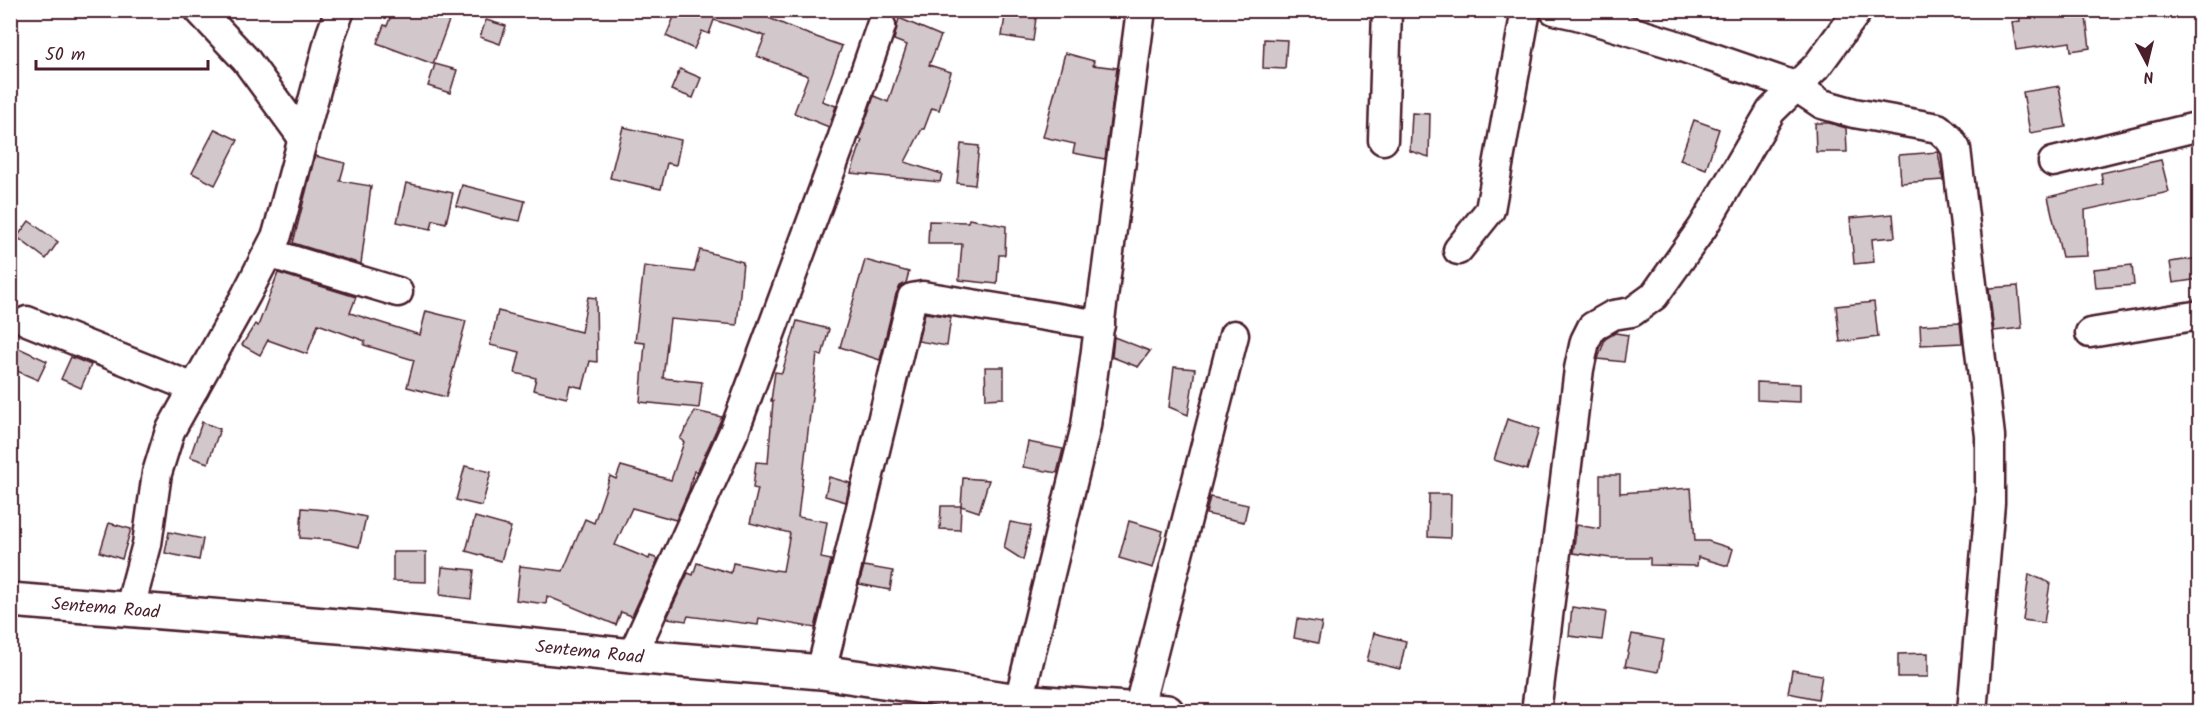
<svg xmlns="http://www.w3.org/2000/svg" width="2210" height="722" font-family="Kalam,sans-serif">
	<rect width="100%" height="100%" fill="#fff"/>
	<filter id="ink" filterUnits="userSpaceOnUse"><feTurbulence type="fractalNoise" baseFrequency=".0167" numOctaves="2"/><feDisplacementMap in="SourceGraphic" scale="12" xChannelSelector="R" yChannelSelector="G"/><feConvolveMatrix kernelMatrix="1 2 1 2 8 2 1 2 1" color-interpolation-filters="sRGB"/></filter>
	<g filter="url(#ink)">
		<g fill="#d2c7cb" stroke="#4a1f2b" stroke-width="1.5">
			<polygon points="393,10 453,10 433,64 377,43 384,25 387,26"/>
			<polygon points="677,10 759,10 770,15 769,18 802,32 842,46 822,101 836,106 829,127 794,113 808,76 757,56 765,36 714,20 709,34 702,31 694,49 666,36"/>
			<polygon points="1006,10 1037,10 1033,41 1002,36"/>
			<polygon points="2019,10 2085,10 2090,48 2071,51 2070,42 2016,50 2012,22 2020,21"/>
			<polygon points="899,18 941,36 929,65 951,72 939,110 932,108 924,129 922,129 905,162 942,174 940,182 851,173 862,140 859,139 874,96 888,102 907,45 894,40"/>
			<polygon points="486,20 506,26 500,44 480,37"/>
			<polygon points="1264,39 1287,40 1285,69 1263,68"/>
			<polygon points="1065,53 1094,61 1093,65 1117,68 1105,159 1073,153 1075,144 1043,137"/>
			<polygon points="435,64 457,70 450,93 428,86"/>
			<polygon points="680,69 701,78 693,98 671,90"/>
			<polygon points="2059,86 2066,127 2030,133 2023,92"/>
			<polygon points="1412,113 1430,114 1429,157 1410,151"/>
			<polygon points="1694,120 1719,129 1706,169 1680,160"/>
			<polygon points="1815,123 1829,123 1846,128 1847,152 1816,152"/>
			<polygon points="623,127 681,140 676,165 667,163 661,189 610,178"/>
			<polygon points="215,129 238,140 215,185 192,173"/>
			<polygon points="961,144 979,146 975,185 957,183"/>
			<polygon points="1938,152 1943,180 1901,183 1899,155"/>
			<polygon points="315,156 345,163 340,181 371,186 361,264 293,243"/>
			<polygon points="2161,160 2169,192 2085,210 2087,256 2062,257 2048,197 2103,184 2101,173"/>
			<polygon points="406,183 453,193 446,223 433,220 431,229 397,222"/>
			<polygon points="462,185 525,201 520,221 503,218 503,219 456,206"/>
			<polygon points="1893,214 1895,237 1872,239 1874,262 1854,264 1850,218"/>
			<polygon points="969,219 1006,226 1005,255 999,255 997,284 959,280 962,244 928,244 929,221 968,222"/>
			<polygon points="29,221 58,242 46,259 17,237"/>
			<polygon points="700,250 743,262 737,325 670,319 663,378 702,382 699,408 640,402 645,343 635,342 644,266 694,272"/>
			<polygon points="2199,258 2199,279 2173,283 2170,262"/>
			<polygon points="865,260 909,272 906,283 900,286 896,294 880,360 840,347"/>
			<polygon points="2132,265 2134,285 2096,288 2094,269"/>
			<polygon points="278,273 356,297 350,313 420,335 426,311 466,321 446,397 407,387 414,360 364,345 365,341 318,324 307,354 268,340 260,355 242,345 255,324 258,326"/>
			<polygon points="2018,286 2022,328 1994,331 1989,288"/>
			<polygon points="588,297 596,298 597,362 590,361 583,388 570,385 567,398 533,390 536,378 515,373 520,352 490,345 498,311 581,332"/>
			<polygon points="1874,302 1878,337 1840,342 1836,306"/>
			<polygon points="925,313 951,317 947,346 918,341"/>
			<polygon points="797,321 829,329 822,356 817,354 798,517 827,522 821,558 831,560 815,628 759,618 758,625 688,616 686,621 667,618 688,573 693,575 697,563 731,573 733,563 774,571 775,570 783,571 790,533 750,523 758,489 753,488 756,462 768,463 773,401 771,401 775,372 782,373"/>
			<polygon points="1960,323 1962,343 1921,345 1920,325"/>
			<polygon points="1615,333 1628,335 1624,362 1598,359 1605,339"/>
			<polygon points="1114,337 1150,351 1138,367 1112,357"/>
			<polygon points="10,344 47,361 38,380 10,368"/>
			<polygon points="71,357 91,365 81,388 61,379"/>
			<polygon points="985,367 1004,367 1004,398 986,399"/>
			<polygon points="1174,367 1195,369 1188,415 1169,407"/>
			<polygon points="1757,382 1800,384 1800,402 1757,400"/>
			<polygon points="695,411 722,417 697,472 694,471 689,490 676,520 632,508 615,545 649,559 650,556 658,559 632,616 621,612 616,625 547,596 546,604 516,600 520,566 563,571 585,519 594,523 610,476 616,479 621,466 671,480 684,442 680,439"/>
			<polygon points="1507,419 1539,429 1527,470 1494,460"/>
			<polygon points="202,422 220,429 208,463 190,457"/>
			<polygon points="1028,442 1063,449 1057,473 1023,467"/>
			<polygon points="465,466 491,472 482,506 456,500"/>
			<polygon points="1600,475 1620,475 1620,493 1691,488 1695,541 1708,541 1733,549 1728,566 1698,557 1697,566 1650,565 1650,558 1611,558 1573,553 1577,525 1600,529"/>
			<polygon points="829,477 850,483 846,502 825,496"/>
			<polygon points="963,478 989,480 979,512 961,506"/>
			<polygon points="1429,494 1451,494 1450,538 1428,537"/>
			<polygon points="1210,497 1248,505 1244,522 1206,514"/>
			<polygon points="941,506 961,506 960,530 940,529"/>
			<polygon points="302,508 338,511 366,517 359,547 329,540 300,538"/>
			<polygon points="475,517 511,527 501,561 466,551"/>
			<polygon points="1129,521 1163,531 1153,568 1119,558"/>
			<polygon points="1010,522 1031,526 1023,560 1004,548"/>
			<polygon points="109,523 131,529 122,559 100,552"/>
			<polygon points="169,532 203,539 199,560 165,553"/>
			<polygon points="393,552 426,552 426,582 393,581"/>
			<polygon points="864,566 893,571 890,590 859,584"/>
			<polygon points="442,567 474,570 471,599 440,595"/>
			<polygon points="2029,574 2050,583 2044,623 2023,620"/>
			<polygon points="1572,607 1606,612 1602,640 1569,636"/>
			<polygon points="1297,619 1322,623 1318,643 1294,638"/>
			<polygon points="1374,633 1406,641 1400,669 1367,661"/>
			<polygon points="1632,634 1664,640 1658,672 1625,666"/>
			<polygon points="1928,653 1928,677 1898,677 1898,654"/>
			<polygon points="1792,670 1822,675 1818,699 1788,693"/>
		</g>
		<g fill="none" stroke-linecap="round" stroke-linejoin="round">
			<g stroke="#4a1f2b" stroke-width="33">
				<g id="minor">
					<polyline points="1554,10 1577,15 1673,44 1795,86 1822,104 1854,113 1938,128 1949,138 1956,149 1990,436 1990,503 1972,712"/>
					<polyline points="303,138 331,34 340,10"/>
					<polyline points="1383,140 1387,10"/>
					<polyline points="2053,162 2200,126"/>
					<polyline points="1458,250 1490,210 1526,10"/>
					<polyline points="268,253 398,292"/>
					<polyline points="27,321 194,388"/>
					<polyline points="2090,333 2200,315"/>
					<polyline points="129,611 147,544 157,473 170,431 246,295 277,235 303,138 246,60 199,10"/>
					<polyline points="632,656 735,429 840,145 881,26"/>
					<polyline points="821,672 912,298 923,296 1100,325"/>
					<polyline points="1019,701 1086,426 1141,10"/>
					<polyline points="1138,711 1234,335"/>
					<polyline points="1536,712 1579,369 1585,341 1592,327 1613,315 1632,312 1654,296 1703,227 1771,111 1817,66 1858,10"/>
				</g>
			</g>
			<g stroke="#4a1f2b" stroke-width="38">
				<g id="major">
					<path id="s1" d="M10 600 363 628 632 656 821 672 1019 701 1167 712"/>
				</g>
			</g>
			<use href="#minor" stroke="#fff" stroke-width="28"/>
			<use href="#major" stroke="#fff" stroke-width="33"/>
		</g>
	</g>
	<g text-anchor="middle" stroke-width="5" stroke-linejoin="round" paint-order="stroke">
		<g font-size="18" fill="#4a1f2b" stroke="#fff">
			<text dy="6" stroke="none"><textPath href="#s1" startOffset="96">Sentema Road</textPath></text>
			<text dy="6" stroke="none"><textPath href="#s1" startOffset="582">Sentema Road</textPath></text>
		</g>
	</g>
	<rect width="2210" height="722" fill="none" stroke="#fff" stroke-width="36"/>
	<rect x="18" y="18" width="2174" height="686" fill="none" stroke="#4a1f2b" stroke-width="2" filter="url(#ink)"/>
	<g transform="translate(2147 63) rotate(173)" stroke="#ffffff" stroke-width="4.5" paint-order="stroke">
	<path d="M0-4.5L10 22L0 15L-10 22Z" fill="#4a1f2b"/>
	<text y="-9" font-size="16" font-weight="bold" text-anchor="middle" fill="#4a1f2b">N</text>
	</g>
	<path d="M36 60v9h172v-9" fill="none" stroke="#4a1f2b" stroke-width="3"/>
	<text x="45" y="60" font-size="18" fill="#4a1f2b" stroke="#ffffff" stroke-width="4.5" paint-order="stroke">50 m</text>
</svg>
